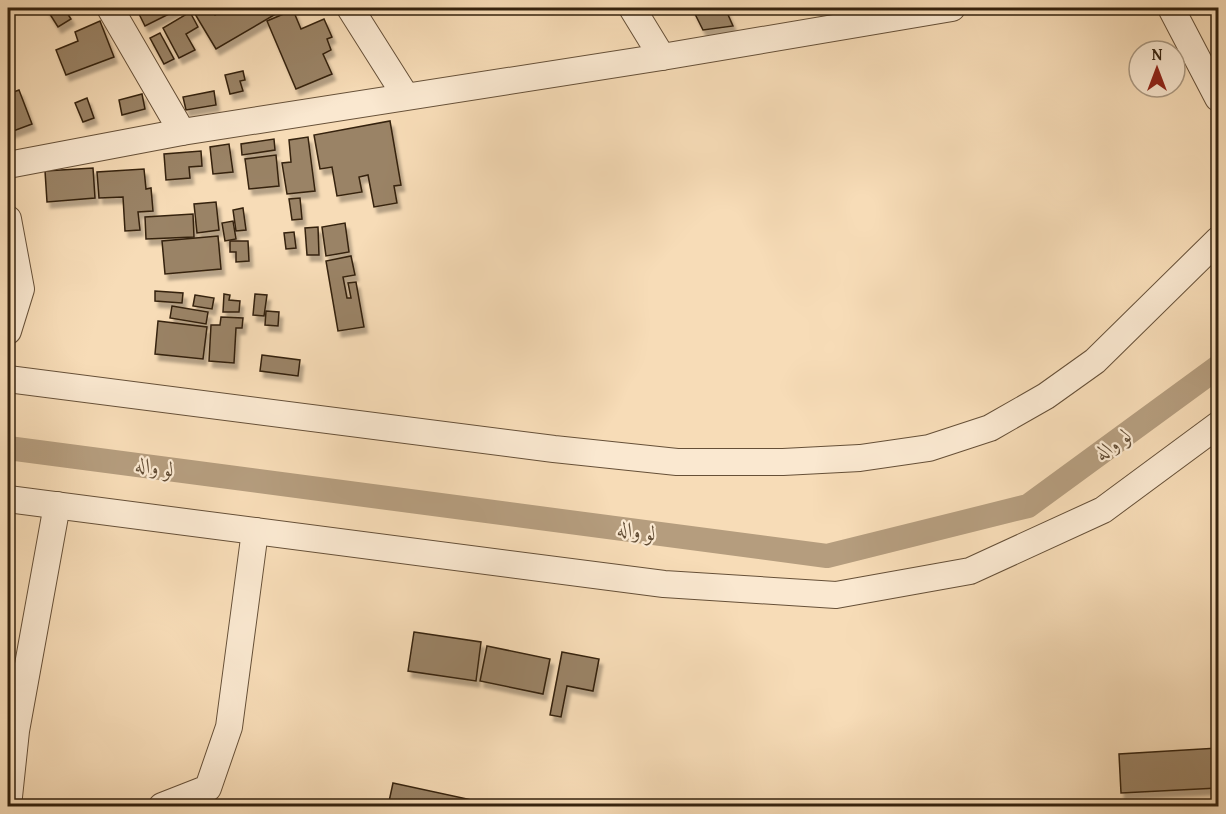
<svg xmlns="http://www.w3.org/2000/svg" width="1226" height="814" font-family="'Gentium Book Plus',Amiri,serif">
	<defs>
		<filter id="shadow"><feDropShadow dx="3.5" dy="6" stdDeviation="1.5" flood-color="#0004"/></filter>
	</defs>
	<rect width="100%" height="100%" fill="#f7dcb7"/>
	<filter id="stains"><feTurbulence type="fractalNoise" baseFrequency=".00333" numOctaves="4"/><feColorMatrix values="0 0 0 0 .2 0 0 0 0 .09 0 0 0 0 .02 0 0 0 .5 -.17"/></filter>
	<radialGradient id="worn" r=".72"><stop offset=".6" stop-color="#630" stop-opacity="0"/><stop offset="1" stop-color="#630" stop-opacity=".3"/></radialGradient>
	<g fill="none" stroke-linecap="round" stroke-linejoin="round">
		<polyline stroke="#b59d7e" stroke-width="24" points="8,448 827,556 1028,506 1218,367"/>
	</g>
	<g fill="#9a8366" stroke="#35220e" stroke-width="1.5" filter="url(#shadow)">
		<polygon points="46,8 64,8 71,19 58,27"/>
		<polygon points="148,8 175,8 177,10 145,26 138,12"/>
		<polygon points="206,8 210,8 215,15 228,8 286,8 216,49 195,14"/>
		<polygon points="692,8 725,8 733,26 703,30"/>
		<polygon points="293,10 301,29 324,19 332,37 327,39 331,50 323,54 332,74 296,89 267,21"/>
		<polygon points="190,12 198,27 186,34 195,50 179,58 163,28"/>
		<polygon points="100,21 114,57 66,75 56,50 78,41 75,32"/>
		<polygon points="160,33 174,59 164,64 150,38"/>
		<polygon points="243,71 245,80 240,81 243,91 230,94 225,75"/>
		<polygon points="19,90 32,124 8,133 8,94"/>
		<polygon points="214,91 216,105 186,110 183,97"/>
		<polygon points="142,94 145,109 122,115 119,100"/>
		<polygon points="87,98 94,118 83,122 75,103"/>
		<polygon points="390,121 401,185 394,186 397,203 374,207 368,175 359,177 362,192 337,196 332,167 320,169 314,135"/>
		<polygon points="308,137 315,191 287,194 282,163 291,162 289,140"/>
		<polygon points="274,139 275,150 242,155 241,144"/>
		<polygon points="229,144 233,172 213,174 210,147"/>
		<polygon points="201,151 202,166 189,167 190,178 166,180 164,154"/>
		<polygon points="276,155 279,186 249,189 245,159"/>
		<polygon points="93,168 95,198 47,202 45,171"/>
		<polygon points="144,169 146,189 151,188 153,211 138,212 140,230 125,231 123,197 99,198 97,172"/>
		<polygon points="300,198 302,219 292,220 289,199"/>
		<polygon points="216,202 219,230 197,233 194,204"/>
		<polygon points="243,208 246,230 236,231 233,210"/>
		<polygon points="193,214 194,237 146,239 145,217"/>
		<polygon points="233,221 236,239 225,241 222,223"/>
		<polygon points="345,223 349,252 326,256 322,227"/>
		<polygon points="318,227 319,255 307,255 305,228"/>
		<polygon points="294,232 296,248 286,249 284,233"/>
		<polygon points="218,236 221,269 165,274 162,241"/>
		<polygon points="230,241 248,241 249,261 236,262 236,252 230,252"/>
		<polygon points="351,256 355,275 343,277 347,298 351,298 348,283 356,282 364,327 338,331 326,261"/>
		<polygon points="155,291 183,293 182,303 155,301"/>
		<polygon points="224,294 230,295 229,300 240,301 239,312 223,312"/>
		<polygon points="255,294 267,295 264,316 253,315"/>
		<polygon points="195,295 214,298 212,309 193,306"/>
		<polygon points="172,306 208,312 206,324 170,318"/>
		<polygon points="266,311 279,312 278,326 265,325"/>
		<polygon points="221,317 243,318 242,328 236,328 234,363 209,361 211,325 220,325"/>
		<polygon points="158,321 207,327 203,359 155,354"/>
		<polygon points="262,355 300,360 298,376 260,371"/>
		<polygon points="414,632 481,642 476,681 408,671"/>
		<polygon points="487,646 550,659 543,694 480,681"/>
		<polygon points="562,652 599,659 593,691 567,686 561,717 550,715"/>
		<polygon points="1218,748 1218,788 1121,793 1119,754"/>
		<polygon points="393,783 472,800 471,806 388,806"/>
	</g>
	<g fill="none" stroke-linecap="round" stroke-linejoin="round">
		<g stroke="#665038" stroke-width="28">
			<g id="minor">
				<polyline points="110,8 182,132"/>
				<polyline points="350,8 405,95"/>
				<polyline points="632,8 662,57"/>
				<polyline points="1171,8 1218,98"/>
				<polyline points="8,165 182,132 662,57 952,8"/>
				<polyline points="8,219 21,289 8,331"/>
				<polyline points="8,379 554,449 677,462 783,462 860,458 929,448 990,428 1046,396 1095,361 1218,240"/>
				<polyline points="8,499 664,584 836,595 970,571 1103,510 1218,425"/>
				<polyline points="8,806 16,731 57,505"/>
				<polyline points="162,806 208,788 229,727 255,531"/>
			</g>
		</g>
		<use href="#minor" stroke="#fae8d0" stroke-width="26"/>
	</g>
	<g text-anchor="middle" stroke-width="4.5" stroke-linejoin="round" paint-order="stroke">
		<g font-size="21" font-style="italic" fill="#624d35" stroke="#fae8d0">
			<text transform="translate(1113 444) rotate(-36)" y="7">لو واله</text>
			<text transform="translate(155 467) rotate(8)" y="7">لو واله</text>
			<text transform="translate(637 531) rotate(8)" y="7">لو واله</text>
		</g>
	</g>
	<rect width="1226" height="814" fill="none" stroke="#f7dcb7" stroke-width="30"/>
	<rect x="9" y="9" width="1208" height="796" fill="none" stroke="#35220e" stroke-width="3"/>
	<rect x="15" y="15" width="1196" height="784" fill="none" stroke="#35220e" stroke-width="1.5"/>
	<g transform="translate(1157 69)"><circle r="28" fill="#fae8d0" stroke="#ab9982" stroke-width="1.5"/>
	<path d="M0-4.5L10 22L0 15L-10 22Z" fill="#8f2418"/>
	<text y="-9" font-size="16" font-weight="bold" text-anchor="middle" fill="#35220e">N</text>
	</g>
	<rect width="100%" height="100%" filter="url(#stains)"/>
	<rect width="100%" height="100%" fill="url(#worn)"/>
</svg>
